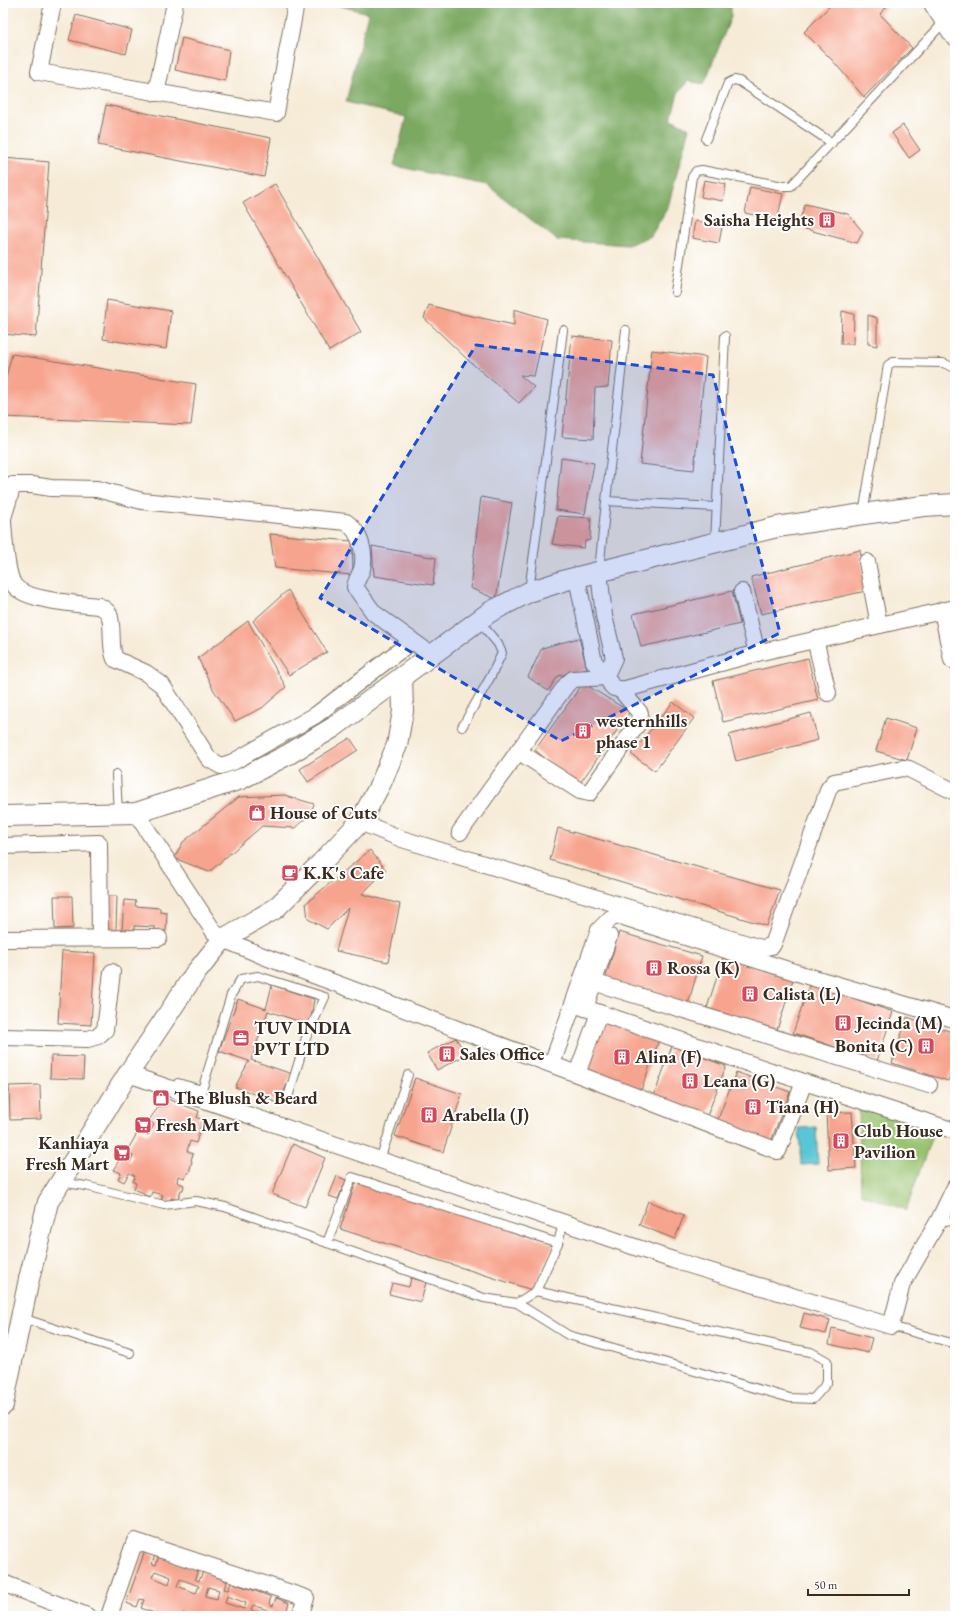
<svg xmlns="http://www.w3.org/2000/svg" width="958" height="1619" font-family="'EB Garamond',serif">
	<rect width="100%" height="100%" fill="#fff"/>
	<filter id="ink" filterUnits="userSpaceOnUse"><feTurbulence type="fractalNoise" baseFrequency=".025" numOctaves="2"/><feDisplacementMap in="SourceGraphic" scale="8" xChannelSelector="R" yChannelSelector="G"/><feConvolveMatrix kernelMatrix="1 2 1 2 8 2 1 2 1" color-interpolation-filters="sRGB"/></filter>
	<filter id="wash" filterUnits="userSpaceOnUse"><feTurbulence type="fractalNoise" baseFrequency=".012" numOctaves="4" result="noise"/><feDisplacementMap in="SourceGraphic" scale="16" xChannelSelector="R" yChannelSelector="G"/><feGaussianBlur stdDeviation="0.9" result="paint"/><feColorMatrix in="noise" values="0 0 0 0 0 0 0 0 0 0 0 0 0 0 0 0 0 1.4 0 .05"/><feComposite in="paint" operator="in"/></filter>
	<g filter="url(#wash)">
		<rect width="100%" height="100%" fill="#f6ebd7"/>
		<polygon fill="#9ac36f" stroke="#6a7646" points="859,1106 933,1133 906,1210 861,1194"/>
		<polygon fill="#7ba962" stroke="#5b6a40" points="329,3 731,3 731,17 704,84 688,81 678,93 671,119 689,128 668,207 651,236 628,245 557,240 487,185 394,166 406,117 346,102 368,13"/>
		<polygon fill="#5ac5d4" stroke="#4a7879" points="816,1127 818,1164 801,1165 799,1128"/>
		<g id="blocks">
			<g fill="#f7a48e" fill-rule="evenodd">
				<polygon points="833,3 890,3 880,14 912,48 864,97 833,61 804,32"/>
				<polygon points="76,15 132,30 126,54 69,40"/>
				<polygon points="182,38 229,50 225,81 175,70"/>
				<polygon points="106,105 271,138 264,177 98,145"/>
				<polygon points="903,125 920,150 909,158 892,133"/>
				<polygon points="4,158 49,162 36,337 3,334"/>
				<polygon points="704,180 726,184 723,201 701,197"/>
				<polygon points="275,184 361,332 329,351 243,203"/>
				<polygon points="750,187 783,194 777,220 745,213"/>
				<polygon points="805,204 848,214 863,232 857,243 798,227"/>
				<polygon points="695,221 722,227 719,243 692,238"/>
				<polygon points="107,300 171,311 166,349 103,339"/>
				<polygon points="429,305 458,313 514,325 514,309 547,319 534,376 520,375 534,387 519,403 469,361 424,318"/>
				<polygon points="842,311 854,314 853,344 841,344"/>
				<polygon points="868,315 877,318 877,346 868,344"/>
				<polygon points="572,336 612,340 608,387 595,388 593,439 562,437"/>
				<polygon points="652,350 706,357 694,470 640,464"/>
				<polygon points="12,354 196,384 191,425 3,417 3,388"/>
				<polygon points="561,458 594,463 585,514 556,510"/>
				<polygon points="481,497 512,503 496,599 470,588"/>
				<polygon points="558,516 591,518 590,540 585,541 584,548 552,544"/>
				<polygon points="270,534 352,541 353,573 352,575 275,568"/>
				<polygon points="372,546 436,558 433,585 374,576"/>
				<polygon points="860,550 866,591 761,614 751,577"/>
				<polygon points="288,590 327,652 289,675 253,621"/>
				<polygon points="732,591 740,624 641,647 633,614"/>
				<polygon points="248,621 286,687 262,708 235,721 213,689 198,658"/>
				<polygon points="579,638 587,669 558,676 548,691 528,677 542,648"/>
				<polygon points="808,658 818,700 723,722 713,681"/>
				<polygon points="583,683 630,712 578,786 535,750"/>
				<polygon points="673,702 694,718 655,771 631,754"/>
				<polygon points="811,713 818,740 736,761 729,735"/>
				<polygon points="886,718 917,728 907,760 876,751"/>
				<polygon points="350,738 358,750 308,782 300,769"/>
				<polygon points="284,795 314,804 310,814 295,828 262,826 209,872 174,858 183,842 239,797"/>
				<polygon points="558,828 780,890 767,926 550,860"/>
				<polygon points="370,850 386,870 362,894 400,904 388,962 336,951 348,908 327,929 308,919 306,903"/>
				<polygon points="54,896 72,896 73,928 55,929"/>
				<polygon points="103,896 117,896 116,930 102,930"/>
				<polygon points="124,900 136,901 135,906 160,908 160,912 167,913 166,931 155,930 155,927 134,926 134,932 122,931"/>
				<polygon points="619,932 702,956 688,1004 605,980"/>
				<polygon points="62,951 95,953 91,1025 58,1023"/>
				<polygon points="723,958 793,980 777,1030 707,1008"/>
				<polygon points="810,983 893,1012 877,1061 793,1033"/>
				<polygon points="272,985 314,999 310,1025 268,1011 251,1060 292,1074 278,1103 235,1087 249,1061 219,1051 238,999 266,1009"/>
				<polygon points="907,1017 955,1033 955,1060 948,1081 892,1063"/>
				<polygon points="603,1020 659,1040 640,1093 584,1073"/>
				<polygon points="456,1038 466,1055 437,1070 427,1053"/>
				<polygon points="672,1046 726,1066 707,1116 654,1096"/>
				<polygon points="51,1056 84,1057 83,1079 50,1078"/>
				<polygon points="736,1072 790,1092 771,1141 717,1122"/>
				<polygon points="415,1078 462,1094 443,1152 395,1136"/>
				<polygon points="40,1085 41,1119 10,1120 9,1086"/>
				<polygon points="165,1098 199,1111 197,1118 203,1119 196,1143 190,1141 187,1151 193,1154 191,1160 192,1161 189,1173 187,1173 185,1178 178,1176 177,1182 184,1185 183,1190 181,1190 178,1200 171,1198 170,1202 161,1199 163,1195 152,1192 150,1197 144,1195 144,1193 134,1189 136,1183 133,1182 135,1176 129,1173 124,1182 118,1179 121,1173 113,1170 122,1156 130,1162 133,1156 127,1151 139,1130 148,1135 154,1125 149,1120"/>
				<polygon points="852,1112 856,1168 829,1170 826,1113"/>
				<polygon points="293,1144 325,1158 305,1207 272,1194"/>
				<polygon points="337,1176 346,1180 338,1199 329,1196"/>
				<polygon points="357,1179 554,1244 532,1290 340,1229"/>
				<polygon points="648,1201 684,1215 675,1239 639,1225"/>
				<polygon points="411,1278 426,1282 421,1302 389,1294 392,1283 409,1287"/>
				<polygon points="804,1313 830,1320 826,1334 800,1328"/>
				<polygon points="832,1328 872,1338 868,1353 829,1344"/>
				<path d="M145 1551 155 1555 152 1564 156 1565 159 1556 198 1570 195 1579 199 1581 203 1572 227 1581 224 1589 228 1590 231 1582 271 1597 269 1604 273 1606 276 1598 289 1603 285 1616H271L273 1612 253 1605 251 1610 266 1616H187L188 1615 183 1613 182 1616H162L141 1608 144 1600 140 1599 137 1607 126 1603ZM155 1571 171 1577 169 1584 152 1577ZM180 1579 199 1586 196 1593 177 1586ZM208 1587 219 1590 217 1599 205 1596ZM227 1596 246 1603 244 1609 225 1603Z"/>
			</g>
		</g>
	</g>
	<g filter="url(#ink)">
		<use href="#blocks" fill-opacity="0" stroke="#7c6e5f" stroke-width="1"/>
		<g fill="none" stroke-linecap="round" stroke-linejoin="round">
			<g stroke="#7c6e5f" stroke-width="10">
				<g id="service">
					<polyline points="706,139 728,83 734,80 739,81 832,143"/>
					<polyline points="675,292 692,177 696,171 702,170 783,186 791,186 945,21"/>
					<polyline points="626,330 606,501 716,507"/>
					<polyline points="863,514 888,365 893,362 943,363 955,368"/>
					<polyline points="715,542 725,336"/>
					<polyline points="599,571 606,501"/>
					<polyline points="529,591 563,330"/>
					<polyline points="462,727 491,676 502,653 498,644 479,621"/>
					<polyline points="116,774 118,813"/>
					<polyline points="178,1083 202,1090 231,995 241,979 258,976 325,997 306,1038 288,1097"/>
					<polyline points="380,1160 408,1075"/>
					<polyline points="60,1182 86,1186 164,1205 196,1201 225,1207 484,1298 517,1303 536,1291 558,1243 563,1223"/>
					<polyline points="939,1220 955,1222"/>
					<polyline points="327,1243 352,1177 558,1243"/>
					<polyline points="517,1303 568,1335 790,1398 813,1399 827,1383 827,1361 811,1352 794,1349 536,1291"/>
					<polyline points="22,1318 130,1353"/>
					<polyline points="891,1326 955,1344"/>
				</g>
			</g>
			<g stroke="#7c6e5f" stroke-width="18">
				<g id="minor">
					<polyline points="53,3 39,72 276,113 296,3"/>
					<polyline points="156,93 175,3"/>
					<path d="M3 518 13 485H32L51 488 97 489 142 501 346 522C360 531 366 553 362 569 360 575 356 580 355 587L374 613 432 655"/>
					<path d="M3 521C4 536 6 574 14 585 24 601 80 604 99 606 103 608 107 610 109 614 114 628 109 644 115 659L146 673 162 685 209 759 221 766 233 762 316 715 412 641"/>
					<polyline points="867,562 879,625"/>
					<polyline points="599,572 604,616 614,658 606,675"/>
					<polyline points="577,578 594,662 606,675 611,685 614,688 622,690 757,653 955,608"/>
					<polyline points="742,592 757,653"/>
					<polyline points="942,610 952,660"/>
					<polyline points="815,639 828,693"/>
					<polyline points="518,751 580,791 589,793 639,722 640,713 620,689"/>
					<polyline points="136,813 214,932 223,939 263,956 577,1074 778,1151 804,1082 573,1004"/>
					<polyline points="360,822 402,839 761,948 772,946 774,942 829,788 834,782 903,768 909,769 955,792"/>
					<polyline points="460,832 567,684 573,679 607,677"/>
					<polyline points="3,846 99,843 100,938"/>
					<polyline points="3,939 159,938"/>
					<polyline points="593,982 929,1085"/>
					<polyline points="585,1008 609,936"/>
					<polyline points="3,1037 88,1039 98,1036 105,1030 112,972"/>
					<polyline points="552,1064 599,930 611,918 620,916 807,976 954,1019"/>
					<polyline points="128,1074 673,1260 891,1326 902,1284 939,1220 955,1187"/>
					<polyline points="577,1074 599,1013"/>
					<polyline points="804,1082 955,1131"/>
					<polyline points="3,1583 87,1616"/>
					<polyline points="109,1616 135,1541 306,1598 300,1616"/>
				</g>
			</g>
			<g stroke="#7c6e5f" stroke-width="22">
				<g id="tertiary">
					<polyline points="3,816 136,813 241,779 289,754 334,727 490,612 529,592 566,580 777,527 863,514 924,506 955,504"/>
					<polyline points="3,1405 29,1279 48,1202 128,1074 194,975 223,939 275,909 321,863 360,822 381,783 397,745 403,711 402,677"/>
				</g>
			</g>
			<g stroke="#7c6e5f" stroke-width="24">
				<polyline id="secondary" points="935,3 955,34"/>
			</g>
			<use href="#service" stroke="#fff" stroke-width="8"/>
			<use href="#minor" stroke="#fff" stroke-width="16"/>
			<use href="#tertiary" stroke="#fff" stroke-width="20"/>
			<use href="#secondary" stroke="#fff" stroke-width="22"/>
		</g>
	</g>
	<path fill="#1d4ed8" fill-opacity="0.2" stroke="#1d4ed8" stroke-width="3" stroke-dasharray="8 5" stroke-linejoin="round" d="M476 345 713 375 780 633 561 741 320 598Z"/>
	<defs>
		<g id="building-square" transform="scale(0.9)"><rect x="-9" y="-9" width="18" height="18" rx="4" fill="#d1495b" stroke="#fff"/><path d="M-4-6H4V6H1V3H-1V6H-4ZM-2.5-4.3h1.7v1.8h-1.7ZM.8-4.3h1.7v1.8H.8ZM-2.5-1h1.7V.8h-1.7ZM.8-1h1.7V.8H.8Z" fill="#fff"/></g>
		<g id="shop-square" transform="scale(0.9)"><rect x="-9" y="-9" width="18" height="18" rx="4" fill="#d1495b" stroke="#fff"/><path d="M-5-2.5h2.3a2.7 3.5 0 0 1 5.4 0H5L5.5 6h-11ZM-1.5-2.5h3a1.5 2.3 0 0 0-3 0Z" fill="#fff"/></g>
		<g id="cafe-square" transform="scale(0.9)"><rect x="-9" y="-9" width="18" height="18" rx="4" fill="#d1495b" stroke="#fff"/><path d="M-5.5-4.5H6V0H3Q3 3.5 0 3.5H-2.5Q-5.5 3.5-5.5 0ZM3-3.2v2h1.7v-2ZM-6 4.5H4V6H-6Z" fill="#fff"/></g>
		<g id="office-square" transform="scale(0.9)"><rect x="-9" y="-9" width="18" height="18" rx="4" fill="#d1495b" stroke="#fff"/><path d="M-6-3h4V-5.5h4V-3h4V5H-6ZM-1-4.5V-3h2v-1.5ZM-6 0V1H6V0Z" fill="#fff"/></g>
		<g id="supermarket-square" transform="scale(0.9)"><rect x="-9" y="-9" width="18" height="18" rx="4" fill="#d1495b" stroke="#fff"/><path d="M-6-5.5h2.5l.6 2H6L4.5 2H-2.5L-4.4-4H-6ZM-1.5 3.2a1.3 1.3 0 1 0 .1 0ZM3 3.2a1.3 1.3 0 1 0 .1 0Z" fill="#fff"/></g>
	</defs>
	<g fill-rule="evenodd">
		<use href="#building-square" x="827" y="220"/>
		<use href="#building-square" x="583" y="731"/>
		<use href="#shop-square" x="257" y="813"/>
		<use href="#cafe-square" x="290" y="873"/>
		<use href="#building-square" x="654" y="968"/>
		<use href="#building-square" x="750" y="994"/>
		<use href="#building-square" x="843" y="1023"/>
		<use href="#office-square" x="241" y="1038"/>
		<use href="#building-square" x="926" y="1046"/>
		<use href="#building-square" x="447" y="1054"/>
		<use href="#building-square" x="622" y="1057"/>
		<use href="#building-square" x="690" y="1081"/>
		<use href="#shop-square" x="161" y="1098"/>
		<use href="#building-square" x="753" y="1107"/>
		<use href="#building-square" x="429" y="1115"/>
		<use href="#supermarket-square" x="143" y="1125"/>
		<use href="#building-square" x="841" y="1141"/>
		<use href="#supermarket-square" x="122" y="1153"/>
	</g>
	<g text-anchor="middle" stroke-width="4" stroke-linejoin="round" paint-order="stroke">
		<g font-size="18" font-weight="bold" fill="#3b2a1e" stroke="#fff" text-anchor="start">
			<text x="814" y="226" text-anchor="end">Saisha Heights</text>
			<text x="596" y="727">westernhills<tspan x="596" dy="21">phase 1</tspan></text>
			<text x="270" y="819">House of Cuts</text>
			<text x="303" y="879">K.K's Cafe</text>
			<text x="667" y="974">Rossa (K)</text>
			<text x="763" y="1000">Calista (L)</text>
			<text x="856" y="1029">Jecinda (M)</text>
			<text x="254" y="1034">TUV INDIA<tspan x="254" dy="21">PVT LTD</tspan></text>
			<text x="913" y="1052" text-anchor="end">Bonita (C)</text>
			<text x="460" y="1060">Sales Office</text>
			<text x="635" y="1063">Alina (F)</text>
			<text x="703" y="1087">Leana (G)</text>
			<text x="174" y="1104">The Blush &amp; Beard</text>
			<text x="766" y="1113">Tiana (H)</text>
			<text x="442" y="1121">Arabella (J)</text>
			<text x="156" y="1131">Fresh Mart</text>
			<text x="854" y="1137">Club House<tspan x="854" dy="21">Pavilion</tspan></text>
			<text x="109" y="1149" text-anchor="end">Kanhiaya<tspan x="109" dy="21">Fresh Mart</tspan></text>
		</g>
	</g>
	<rect width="958" height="1619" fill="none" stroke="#fff" stroke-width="16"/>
	<path d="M808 1589v6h101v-6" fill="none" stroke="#3b2a1e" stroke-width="2"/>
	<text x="814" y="1589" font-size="12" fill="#3b2a1e" stroke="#ffffff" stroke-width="3" paint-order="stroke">50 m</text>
</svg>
